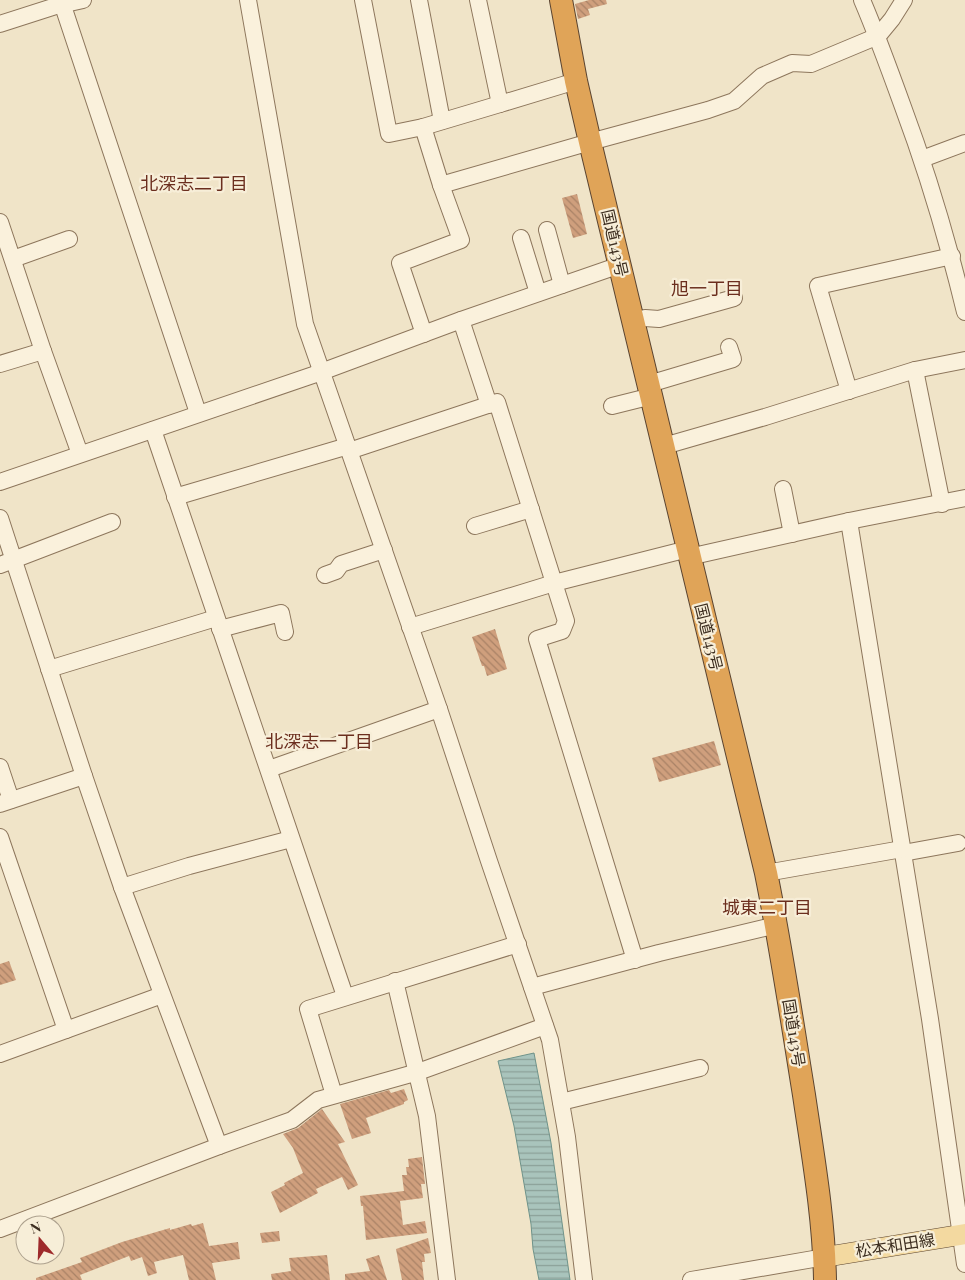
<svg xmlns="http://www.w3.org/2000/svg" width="965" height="1280" font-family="'Playfair Display','Noto Sans JP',serif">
	<defs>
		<pattern id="water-rules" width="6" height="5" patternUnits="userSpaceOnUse" patternTransform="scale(1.25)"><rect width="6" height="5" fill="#a9c4bc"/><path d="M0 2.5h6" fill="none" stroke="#8ba098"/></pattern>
		<pattern id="building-back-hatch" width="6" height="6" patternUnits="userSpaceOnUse" patternTransform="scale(1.25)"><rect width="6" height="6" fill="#cf9f7d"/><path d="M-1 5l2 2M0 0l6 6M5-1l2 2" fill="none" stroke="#a98266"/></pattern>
	</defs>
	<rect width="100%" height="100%" fill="#f0e4c8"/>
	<polygon fill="url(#water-rules)" stroke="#6f938a" points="534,1053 551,1143 570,1280 539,1280 533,1249 531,1224 514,1126 498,1061"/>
	<g fill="url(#building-back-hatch)">
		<polygon points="589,0 606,0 607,4 588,9 590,15 578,19 575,4"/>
		<polygon points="577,194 587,234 573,238 562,198"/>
		<polygon points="495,629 507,669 487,676 484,666 482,666 472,637"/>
		<polygon points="714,741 721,765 659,782 652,758"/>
		<polygon points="9,961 16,980 0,985 0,964"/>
		<polygon points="404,1089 408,1100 404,1102 404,1104 366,1118 371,1133 352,1139 340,1104 389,1090 391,1093"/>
		<polygon points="322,1109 345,1142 338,1144 358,1185 348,1190 342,1177 316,1189 318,1193 280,1213 271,1192 285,1185 284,1183 303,1173 293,1148 283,1134 298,1128"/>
		<polygon points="422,1157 425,1184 421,1184 423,1198 400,1201 403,1225 425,1221 427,1233 366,1240 363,1206 361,1206 360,1196 404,1191 402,1175 407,1175 406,1167 409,1167 408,1159"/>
		<polygon points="203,1223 209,1246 238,1242 240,1259 212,1263 216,1280 189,1280 183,1255 154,1262 157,1273 148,1276 142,1257 131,1261 129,1256 80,1275 82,1280 36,1280 36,1278 82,1262 80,1258 122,1242 170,1228 170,1230 191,1224 192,1226"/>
		<polygon points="279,1231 280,1241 262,1243 260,1233"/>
		<polygon points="428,1238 431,1253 424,1254 425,1262 422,1262 424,1280 402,1280 396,1249"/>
		<polygon points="327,1255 330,1280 272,1280 271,1274 291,1271 289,1258"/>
		<polygon points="379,1255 387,1280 345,1280 345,1274 370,1271 366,1259"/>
	</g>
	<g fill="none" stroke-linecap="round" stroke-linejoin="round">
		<g stroke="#8d765c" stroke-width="18">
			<g id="minor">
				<polyline points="61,0 198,413"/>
				<polyline points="248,0 305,324 439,709 489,861 550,1040 567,1137 584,1280"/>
				<polyline points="363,0 389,134 423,127 500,104"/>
				<polyline points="419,0 442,121"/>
				<polyline points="478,0 500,104 576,81"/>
				<path d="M862 0C877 35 890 71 903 107 928 174 948 242 965 312"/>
				<polyline points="0,24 56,6 83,0"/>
				<polyline points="423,127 441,185 461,240 400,263 424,334"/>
				<polyline points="922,159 965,143"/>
				<polyline points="441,185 590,142 708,110 734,101 762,76 792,63 811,64 878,36 892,19 904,0"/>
				<polyline points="0,222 43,351 80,454"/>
				<polyline points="547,230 562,285"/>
				<polyline points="521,238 538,293"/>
				<polyline points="13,259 69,239"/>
				<polyline points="461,320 489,405"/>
				<polyline points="633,321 645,318 659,319 734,298"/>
				<polyline points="0,364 43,351"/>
				<polyline points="915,370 942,504"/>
				<polyline points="649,384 733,359 729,347"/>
				<polyline points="849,391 818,286 952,256"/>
				<polyline points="612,406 652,396"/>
				<polyline points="153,430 345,996"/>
				<polyline points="664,446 765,417 915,370 965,360"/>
				<polyline points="349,451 497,402 566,621 562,631 537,639 635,960"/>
				<polyline points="0,482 313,375 461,320 620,265"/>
				<polyline points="783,489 792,534"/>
				<polyline points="175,497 348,446"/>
				<polyline points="0,518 84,776 122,887 219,1146"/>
				<polyline points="849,521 930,1019 965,1264"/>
				<polyline points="475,526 531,509"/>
				<polyline points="689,557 849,521 965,498"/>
				<polyline points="0,565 112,522"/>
				<polyline points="325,575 336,571 341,564 384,550"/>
				<polyline points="410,627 554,583 688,549"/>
				<polyline points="220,629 281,613 285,632"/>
				<polyline points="49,669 216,618"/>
				<polyline points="0,767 11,800"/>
				<polyline points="269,769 439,709"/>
				<polyline points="0,804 84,776"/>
				<polyline points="0,837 66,1030"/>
				<polyline points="903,853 958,843"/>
				<polyline points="766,873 902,849"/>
				<polyline points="122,887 189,866 291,839"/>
				<polyline points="395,981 427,1116 447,1280"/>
				<polyline points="532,987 659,953 777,925"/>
				<polyline points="0,1054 162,995"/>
				<polyline points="334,1095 308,1009 518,944"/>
				<polyline points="561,1102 700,1068"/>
				<polyline points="0,1229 219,1146 292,1120 318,1100 418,1072 545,1026"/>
				<polyline points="691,1280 825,1257"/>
			</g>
		</g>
		<g stroke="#5b4430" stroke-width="21">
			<polyline id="major" points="825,1257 965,1234"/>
		</g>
		<g stroke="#5b4430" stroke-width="24">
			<path id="highway" d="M561 0 576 81 590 142 766 873C781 947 792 1021 804 1095 813 1156 824 1218 825 1280"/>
		</g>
		<use href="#minor" stroke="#faf1dc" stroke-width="16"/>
		<use href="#major" stroke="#f3d9a0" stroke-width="20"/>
		<use href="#highway" stroke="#e0a458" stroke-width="22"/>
	</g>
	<g text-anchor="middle" stroke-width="4.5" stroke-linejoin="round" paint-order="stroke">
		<g font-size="16" fill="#3d2e20" stroke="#f7eed8">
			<text transform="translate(615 243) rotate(77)" y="6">国道143号</text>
			<text transform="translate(709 637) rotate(76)" y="6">国道143号</text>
			<text transform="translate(794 1033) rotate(81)" y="6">国道143号</text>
			<text transform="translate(895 1245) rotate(-9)" y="6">松本和田線</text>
		</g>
		<g font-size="18" fill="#6b2e1e" stroke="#f7eed8">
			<text x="194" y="190">北深志二丁目</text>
			<text x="707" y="295">旭一丁目</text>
			<text x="319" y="748">北深志一丁目</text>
			<text x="767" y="914">城東二丁目</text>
		</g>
	</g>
	<g transform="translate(40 1240) rotate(341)"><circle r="24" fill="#f7eed8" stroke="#ada18e"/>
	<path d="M0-4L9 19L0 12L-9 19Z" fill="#9e2a2b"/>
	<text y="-8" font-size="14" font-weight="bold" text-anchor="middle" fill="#3d2e20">N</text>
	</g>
</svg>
